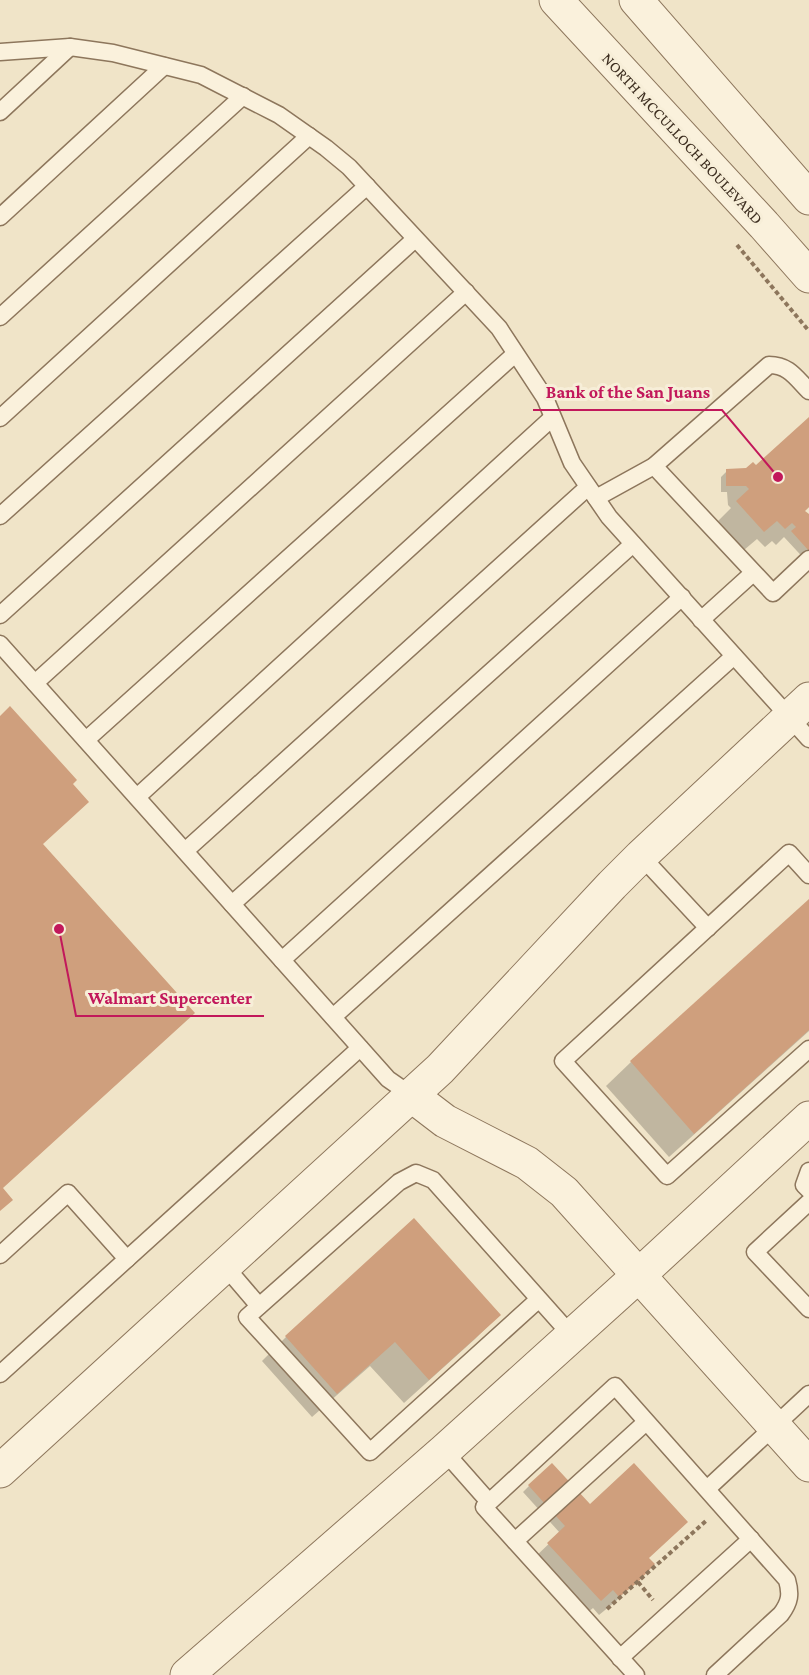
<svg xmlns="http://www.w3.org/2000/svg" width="809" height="1675" font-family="'Crimson Pro',serif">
	<rect width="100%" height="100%" fill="#f0e4c8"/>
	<g fill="#0003">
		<polygon points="809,419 809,507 804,511 809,517 809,564 784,537 776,545 772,541 765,547 757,539 744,550 718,521 731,508 728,505 727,492 721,492 721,477 727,471 756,468"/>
		<polygon points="809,902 809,1031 669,1157 606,1086 631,1062"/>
		<polygon points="499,1315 475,1339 404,1403 370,1366 312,1417 262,1361 286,1337"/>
		<polygon points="529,1486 589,1506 653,1564 616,1601 599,1615 593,1608 580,1619 529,1563 560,1533 523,1492"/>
	</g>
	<g fill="#cf9f7d">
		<polygon points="809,417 809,507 805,511 809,514 809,551 791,531 796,527 792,523 785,529 777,521 764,532 736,501 749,489 746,486 726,486 726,469 746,468 753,462 756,465"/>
		<polygon points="10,706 77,780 73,784 89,802 43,844 195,1013 3,1188 13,1200 0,1211 0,716"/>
		<polygon points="809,899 809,1030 694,1134 630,1061"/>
		<polygon points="414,1218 501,1315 429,1380 395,1342 337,1394 285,1336"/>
		<polygon points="552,1463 590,1504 634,1463 688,1522 649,1558 655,1564 638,1582 619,1597 613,1590 601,1601 547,1543 565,1526 528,1485"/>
	</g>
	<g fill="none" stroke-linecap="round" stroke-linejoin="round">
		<g stroke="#8d765c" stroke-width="19">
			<g id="service">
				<polyline points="0,52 70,47 113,53 201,75 279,115 326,148 349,167 499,328 545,398 572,463 609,517 809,739"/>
				<polyline points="0,112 70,47"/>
				<polyline points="0,217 164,66"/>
				<polyline points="0,317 243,96"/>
				<polyline points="0,418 309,136"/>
				<polyline points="654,466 773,593 809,559"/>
				<path d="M596 498 654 466 769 365C789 365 796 378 809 391"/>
				<polyline points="0,516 367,186"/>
				<polyline points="0,615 415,239"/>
				<polyline points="701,620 753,573"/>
				<polyline points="0,644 388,1079 411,1095"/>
				<polyline points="35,683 466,292"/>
				<polyline points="86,740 515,354"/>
				<polyline points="137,797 552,418"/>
				<polyline points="185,851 588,487"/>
				<polyline points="641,856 708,928"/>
				<polyline points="809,875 789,853 563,1061 667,1176 809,1049"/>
				<polyline points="232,904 633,544"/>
				<polyline points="282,960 682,597"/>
				<polyline points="333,1017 734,656"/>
				<polyline points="809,1171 804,1185 809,1190"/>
				<polyline points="809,1202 755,1252 809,1309"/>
				<polyline points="0,1255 68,1193 127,1259"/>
				<polyline points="224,1265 259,1306"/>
				<polyline points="539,1299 370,1452 247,1317 399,1182 416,1173 433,1180 572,1336"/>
				<polyline points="0,1374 360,1048"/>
				<polyline points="444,1451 489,1502"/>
				<polyline points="707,1489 809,1394"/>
				<polyline points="515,1541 646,1422"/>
				<polyline points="620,1658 751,1539"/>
				<path d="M636 1675 484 1507 615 1386 787 1580C791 1594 790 1602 781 1614L715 1675"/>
			</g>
		</g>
		<g stroke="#8d765c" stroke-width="35">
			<g id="minor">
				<polyline points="411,1095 445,1121 527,1163 564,1192 809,1465"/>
				<polyline points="0,1471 440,1069 612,885 641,856 809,699"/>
				<polyline points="187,1675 444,1451 639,1275 809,1118"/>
			</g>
		</g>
		<g stroke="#8d765c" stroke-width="35">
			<g id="tertiary">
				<polyline points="556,0 764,225 809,276"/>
				<polyline points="636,0 809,198"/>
			</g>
		</g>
		<g stroke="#8d765c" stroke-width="4" stroke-dasharray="4.5 3" stroke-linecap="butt">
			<polyline points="737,245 809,331"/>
			<polyline points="638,1582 653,1600"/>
			<polyline points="607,1609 707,1520"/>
		</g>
		<use href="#service" stroke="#faf1dc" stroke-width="16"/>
		<use href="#minor" stroke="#faf1dc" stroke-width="33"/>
		<use href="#tertiary" stroke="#faf1dc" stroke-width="33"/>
	</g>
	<g text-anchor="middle" stroke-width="6" stroke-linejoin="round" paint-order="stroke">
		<g font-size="16" fill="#3d2e20" stroke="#f7eed8">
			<text transform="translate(683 138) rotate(47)" y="6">NORTH MCCULLOCH BOULEVARD</text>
		</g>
	</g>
	<path fill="none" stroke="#c2185b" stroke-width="2" d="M778 477L722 410H533M59 929L76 1016H264"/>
	<g fill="#c2185b" stroke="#f7eed8" stroke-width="2">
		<circle cx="778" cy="477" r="6"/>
		<circle cx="59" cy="929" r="6"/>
	</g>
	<g font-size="18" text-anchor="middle" font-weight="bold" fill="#c2185b" stroke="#f7eed8" stroke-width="6" stroke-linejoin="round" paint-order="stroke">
		<text x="628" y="398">Bank of the San Juans</text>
		<text x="170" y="1004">Walmart Supercenter</text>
	</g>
</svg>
